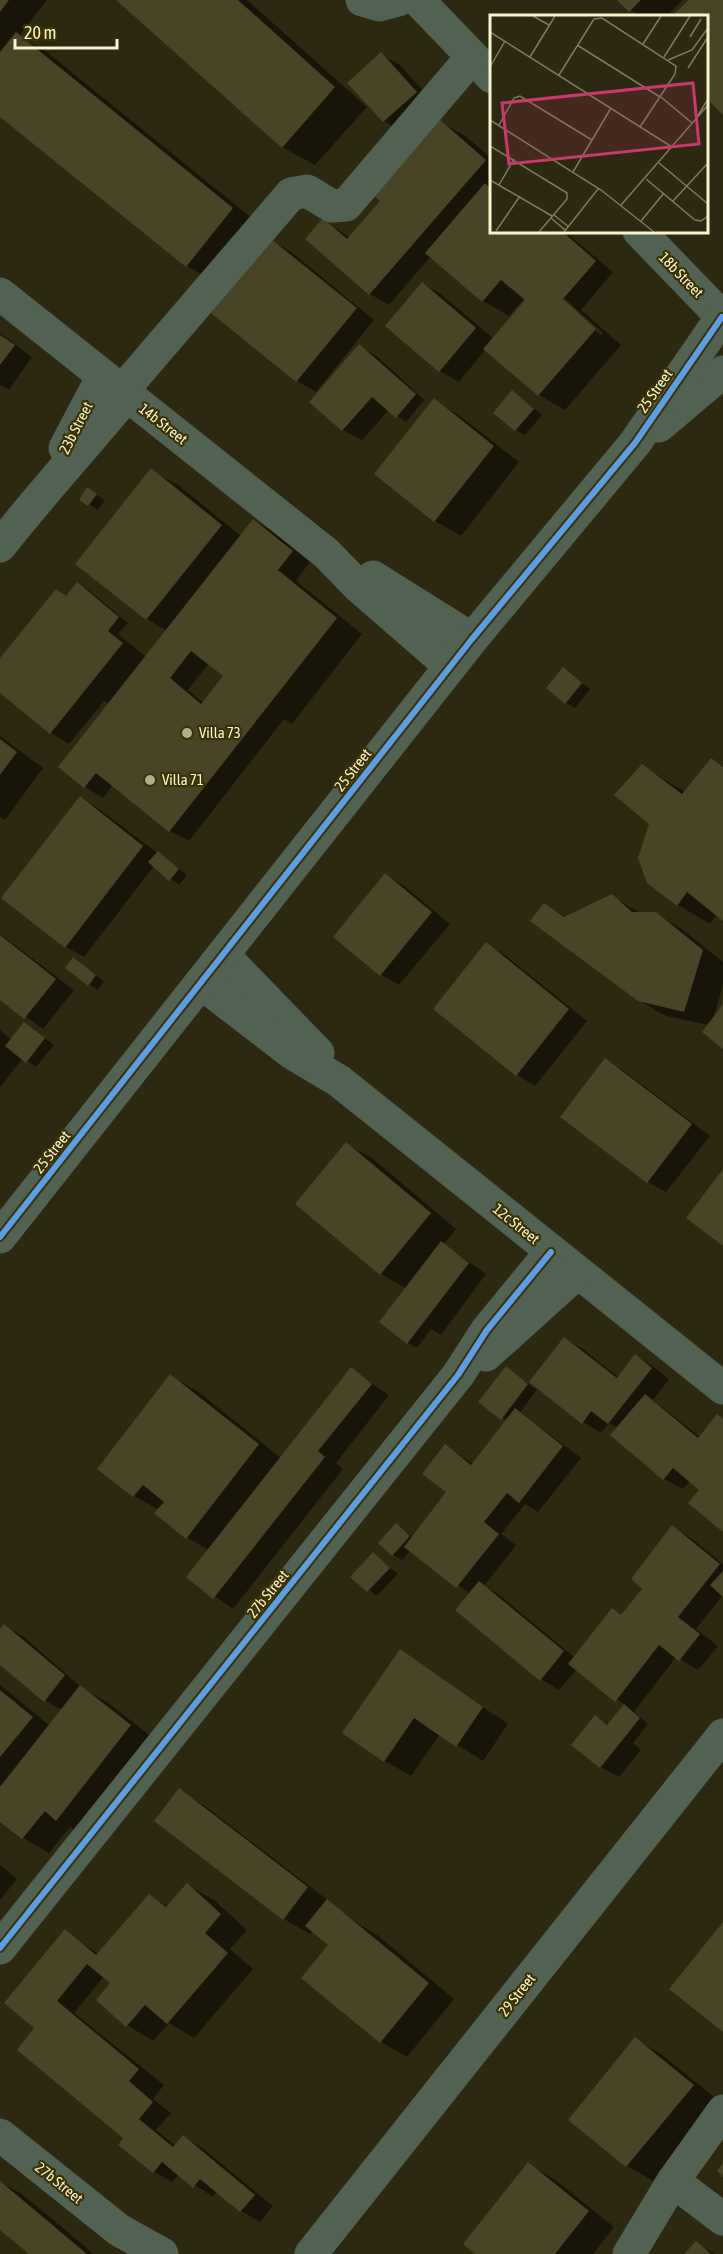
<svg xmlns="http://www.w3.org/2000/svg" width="723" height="2254" font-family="'Asap Condensed',sans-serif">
	<rect width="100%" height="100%" fill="#2d2910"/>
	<g fill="#0007" fill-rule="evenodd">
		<polygon points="0,0 47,0 19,36 48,53 264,228 219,284 187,266 0,115"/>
		<polygon points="119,0 247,0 367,107 315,165 282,147"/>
		<polygon points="619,0 683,0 666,16 639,16"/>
		<polygon points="381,54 400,65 434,103 402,132 384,121"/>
		<path d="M439 121 465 136 492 159V231H564L613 272 581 310 621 345 565 410 539 395 486 349 459 382 440 371 387 326 422 284 441 294 494 339 528 300 525 298 509 316 483 301 431 256 389 305 370 294 307 239 324 220 350 238 380 203ZM564 298 603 333 601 335 564 302Z"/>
		<polygon points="272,241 290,251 374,320 316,392 297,381 213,313"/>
		<polygon points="0,333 32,357 9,390 0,385"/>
		<polygon points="359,346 378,357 424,400 406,422 389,410 362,440 343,430 311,402"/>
		<polygon points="512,392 542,415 525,435 516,430"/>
		<polygon points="434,400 460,416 519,462 461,536 435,521"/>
		<path d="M151 470 178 485 241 536 253 520 272 531 310 562 296 581 362 634 292 724 284 719 189 841 170 831 113 785 103 798 85 787 110 704 104 701 69 744 51 733 0 691V661L57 591 67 597 78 584 87 589 128 623 118 634 146 657 167 631 147 619 78 563ZM209 663 225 676 204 703 188 690Z"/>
		<polygon points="88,489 105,500 98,510 81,499"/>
		<polygon points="564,669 590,689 575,708 566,703"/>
		<polygon points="0,736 43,768 5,820 0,817"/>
		<polygon points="712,760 723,766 723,919 717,914 710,924 678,905 648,882 651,824 642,766 685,792"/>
		<polygon points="80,798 99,809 187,875 179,885 154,866 84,957 66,947"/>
		<polygon points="386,875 404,886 450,924 399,985 381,975"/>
		<polygon points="612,896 642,914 655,914 682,929 723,962 723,985 713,1020 723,1007 723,1047 709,1025 666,1016 638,1000 545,905 567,918"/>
		<polygon points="0,934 74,990 43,1029 0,998"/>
		<polygon points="486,944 505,955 587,1021 535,1086 517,1075"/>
		<polygon points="82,964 104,981 98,990 88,984"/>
		<polygon points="25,1024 54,1045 36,1067 23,1058 0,1087 0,1030 12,1040"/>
		<polygon points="605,1060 624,1071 710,1136 666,1192 648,1182"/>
		<polygon points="347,1144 373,1159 456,1229 444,1244 486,1274 441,1335 431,1329 417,1348 408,1343 406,1289 381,1274"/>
		<polygon points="564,1339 583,1349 619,1378 636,1356 654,1367 669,1379 653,1400 700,1437 723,1419 723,1530 701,1490 690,1481 683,1489 664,1479 618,1428 609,1423 601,1433 583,1422"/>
		<polygon points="506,1368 537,1390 520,1412 581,1458 538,1512 525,1504 501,1534 516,1545 484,1586 498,1594 575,1658 622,1616 644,1588 672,1527 691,1538 723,1564 723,1595 696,1629 718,1646 698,1670 676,1657 634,1712 648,1724 633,1743 641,1750 619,1777 601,1767 595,1717 609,1725 625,1705 577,1669 559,1690 541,1679 470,1594 411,1550 402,1560 393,1555 396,1525 413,1537 449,1492 446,1446 473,1464 507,1421 480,1401"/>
		<polygon points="351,1369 389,1395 336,1463 343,1469 233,1609 188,1577 209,1550 186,1537 159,1510 134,1496 99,1469 171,1376 197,1391 281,1458"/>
		<polygon points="373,1554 398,1574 377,1596 352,1577"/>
		<polygon points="4,1626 23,1636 82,1688 107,1702 157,1741 83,1835 70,1827 49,1853 23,1838 0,1820 0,1790 3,1786 0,1785 0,1685 50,1726 62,1710 44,1700 0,1663 0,1631"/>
		<polygon points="400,1651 508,1724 483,1761 440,1734 411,1776 385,1761"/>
		<polygon points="179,1790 205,1806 360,1925 377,1935 454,1999 407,2057 381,2042 330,1945 313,1931 310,1934 284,1919"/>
		<polygon points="0,1865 17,1879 0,1900"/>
		<polygon points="187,1885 214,1900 247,1930 230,1949 253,1969 194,2038 169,2023 153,2041 127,2025 112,1983 104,1976 74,2013 164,2085 153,2099 171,2113 156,2130 176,2146 184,2137 202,2148 273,2206 260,2222 241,2211 217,2192 213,2197 179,2174 172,2182 153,2171 36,2028 65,1931 98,1954 149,1896 169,1907"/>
		<polygon points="635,2039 661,2054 719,2101 653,2181 627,2166 570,2120"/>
		<polygon points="528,2164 554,2179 614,2227 593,2254 478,2254"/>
		<polygon points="0,2182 22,2194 94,2254 32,2254 0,2228"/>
		<polygon points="696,2243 715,2254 686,2254"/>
	</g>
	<g fill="#484425" fill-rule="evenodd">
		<polygon points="0,0 9,0 0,12"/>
		<polygon points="116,0 238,0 335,87 282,148"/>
		<polygon points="617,0 641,0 629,12"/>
		<polygon points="689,0 723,0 723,115 706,98 706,16 672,16"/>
		<polygon points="16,32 233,208 186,267 0,117 0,52"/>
		<polygon points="381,52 417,92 383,122 347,83"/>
		<polygon points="439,119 486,160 369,295 305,239 323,218 347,239 380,201 373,195"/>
		<polygon points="485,183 492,190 492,231 539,231 542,233 544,231 562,231 596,261 563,299 596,329 538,396 483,349 525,300 501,280 482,302 425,253"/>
		<polygon points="271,239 357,308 296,382 211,313"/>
		<polygon points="422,282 476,328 439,372 385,326"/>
		<polygon points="0,335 15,345 0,365"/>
		<polygon points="359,344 416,394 396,418 372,397 342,431 309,402"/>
		<polygon points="512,390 534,409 515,431 493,413"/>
		<polygon points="434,398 494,446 434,522 374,474"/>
		<polygon points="151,468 222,525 146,620 75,564"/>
		<polygon points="87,487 97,494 88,506 79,500"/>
		<path d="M253 519 293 551 278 570 337 618 169 832 96 773 84 788 58 767ZM191 651 223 676 201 704 170 678Z"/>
		<polygon points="77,582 119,617 108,631 123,643 50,734 0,693 0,658 56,589 66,596"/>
		<polygon points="563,667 582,683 565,704 546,688"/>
		<polygon points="0,739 17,752 0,775"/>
		<polygon points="711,758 723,767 723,921 687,892 677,906 647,883 638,858 649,824 614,795 642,764 682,794"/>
		<polygon points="80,796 143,846 65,948 1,898"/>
		<polygon points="158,851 179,869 169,881 148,862"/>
		<polygon points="385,873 432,912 380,976 333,937"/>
		<polygon points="612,894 632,912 656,912 703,950 684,1012 638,1001 530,921 544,903 564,917"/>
		<polygon points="0,935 56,979 24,1019 0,1000"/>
		<polygon points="486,942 569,1009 516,1076 433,1009"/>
		<polygon points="73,957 96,975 88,986 65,968"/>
		<polygon points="723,1004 723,1049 702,1032"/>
		<polygon points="24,1022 45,1038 26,1063 5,1046"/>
		<polygon points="605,1058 692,1124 647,1183 560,1117"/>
		<polygon points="346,1142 431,1213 380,1275 295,1204"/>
		<polygon points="723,1169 723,1246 686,1218"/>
		<polygon points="441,1241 469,1263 407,1344 379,1322"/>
		<polygon points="564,1337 617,1378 635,1354 652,1368 608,1424 591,1411 582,1424 529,1382"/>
		<polygon points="506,1366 528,1384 501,1420 478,1402"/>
		<polygon points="351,1367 372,1384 318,1451 325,1457 213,1599 186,1577"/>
		<polygon points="170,1374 259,1444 186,1539 154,1513 164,1502 143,1485 133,1497 97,1469"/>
		<polygon points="645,1394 698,1438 717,1414 723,1419 723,1532 688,1503 699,1490 673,1468 663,1480 610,1435"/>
		<polygon points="515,1408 563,1446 519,1503 507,1493 484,1522 499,1534 456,1588 404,1547 446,1492 422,1474 445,1444 471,1465"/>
		<polygon points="396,1523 410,1536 392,1556 378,1543"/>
		<polygon points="672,1525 720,1564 678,1617 700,1634 679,1661 659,1645 615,1702 568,1664 612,1608 621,1615 642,1589 631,1579"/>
		<polygon points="373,1552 390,1568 367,1592 350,1577"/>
		<polygon points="723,1571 723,1597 710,1585"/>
		<polygon points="479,1581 564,1651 540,1681 455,1610"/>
		<polygon points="4,1624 65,1675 44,1702 0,1665 0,1629"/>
		<polygon points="400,1649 483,1707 456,1747 414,1718 384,1762 342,1733"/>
		<polygon points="80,1685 131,1725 56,1821 45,1811 22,1839 0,1822 0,1787"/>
		<polygon points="0,1690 33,1717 0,1757"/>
		<polygon points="624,1704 640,1718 600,1768 571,1745 595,1715 607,1725"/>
		<polygon points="179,1788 308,1887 283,1920 154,1821"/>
		<polygon points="187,1883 221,1914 205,1933 228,1953 167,2024 145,2005 126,2027 96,2000 110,1983 87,1964 57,2001 139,2069 129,2081 153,2102 139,2119 173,2147 183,2135 255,2195 240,2212 200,2179 193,2188 162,2162 153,2173 118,2145 123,2138 17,2050 34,2028 4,2003 65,1929 96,1955 149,1894 166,1907"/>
		<polygon points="327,1899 429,1983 380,2043 301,1978 328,1945 305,1926"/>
		<polygon points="723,1922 723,2032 669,1989"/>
		<polygon points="635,2037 694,2085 626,2167 568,2120"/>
		<polygon points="528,2162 589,2211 555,2254 475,2254 463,2244"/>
		<polygon points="723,2163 723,2177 717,2171"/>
		<polygon points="0,2181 87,2254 29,2254 0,2230"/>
		<polygon points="696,2241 711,2254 684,2254"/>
	</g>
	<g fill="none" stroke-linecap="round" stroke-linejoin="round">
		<g stroke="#516152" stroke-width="33">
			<polyline points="362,0 379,5 398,0"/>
			<polyline points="418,0 492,77"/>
			<polyline points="639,231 723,318"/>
			<polyline points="0,294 326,553 358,586 450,666"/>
			<polyline points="122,391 291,194 307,191 332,206 346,205 472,57"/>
			<polyline points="659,426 723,372"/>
			<polyline points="65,448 103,376"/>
			<path d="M0 546C41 494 85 446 127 395"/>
			<polyline points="373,577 472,639"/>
			<polyline points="223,955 318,1053"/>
			<polyline points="201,983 292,1053 339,1081 723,1388"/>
			<polyline points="0,1237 472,639 635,443 722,317"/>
			<polyline points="486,1355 577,1273"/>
			<polyline points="0,1948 458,1375 487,1330 551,1252"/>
			<polyline points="0,2135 119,2230 162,2254"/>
			<polyline points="673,2181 723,2219"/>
			<polyline points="311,2254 723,1735"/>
			<polyline points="629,2254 673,2181 723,2111"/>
		</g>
		<g stroke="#3a3203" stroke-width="10">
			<g id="cycleway">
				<polyline points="0,1237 472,639 635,443 722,317"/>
				<polyline points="0,1948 458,1375 487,1330 551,1252"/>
			</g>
		</g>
		<use href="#cycleway" stroke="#5a9eea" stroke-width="6"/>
	</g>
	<g fill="#b2ad8a" stroke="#3a3203" stroke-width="2">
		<circle cx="187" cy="733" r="6"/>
		<circle cx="150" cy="780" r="6"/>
	</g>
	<g text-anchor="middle" stroke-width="4.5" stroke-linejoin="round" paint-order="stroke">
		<g font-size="15" fill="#faf4cc" stroke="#3a3203">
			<text transform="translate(681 275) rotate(46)" y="5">18b Street</text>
			<text transform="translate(655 391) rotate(-55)" y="5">25 Street</text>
			<text transform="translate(163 424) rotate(38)" y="5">14b Street</text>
			<text transform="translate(76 428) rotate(-63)" y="5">23b Street</text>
			<text transform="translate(353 770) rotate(-52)" y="5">25 Street</text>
			<text transform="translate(52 1152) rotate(-52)" y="5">25 Street</text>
			<text transform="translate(516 1224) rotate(39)" y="5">12c Street</text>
			<text transform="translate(268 1594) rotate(-51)" y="5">27b Street</text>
			<text transform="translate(517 1995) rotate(-52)" y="5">29 Street</text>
			<text transform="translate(59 2183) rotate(39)" y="5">27b Street</text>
		</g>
		<g font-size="15" fill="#faf4cc" stroke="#3a3203" text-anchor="start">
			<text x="199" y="738">Villa 73</text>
			<text x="162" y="785">Villa 71</text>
		</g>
	</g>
	<g transform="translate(490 15)">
		<rect width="218" height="218" fill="#2d2910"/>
		<path fill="none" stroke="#7f7a5b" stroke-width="1.5" d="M43 1 59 10M0 17 182 132M200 22 211 4M153 29 171 1M87 30 170 82M40 42 65 1M174 42 200 1M178 45 202 35 218 13M0 52 15 26M198 53 218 22M69 60 104 4 112 3 186 51 185 59 150 112M171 82 202 108M207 102 218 84M0 105 111 175 164 217M9 110 24 83 30 81 102 125M0 131 77 178V184L49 217M169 148 218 189M83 157 121 93M156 164 205 205 211 206 218 201M0 165 62 201M9 170 24 144M183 186 218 148M131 190 218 90M64 200 79 212M61 203 75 215M151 206 174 178M6 216 30 181M74 217 108 174"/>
		<path fill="#ca396c" fill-opacity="0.15" stroke="#ca396c" stroke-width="3" d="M203 68 209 129 19 149 12 88Z"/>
		<rect width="218" height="218" fill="none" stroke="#faf4cc" stroke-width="3"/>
	</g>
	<path d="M15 39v9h102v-9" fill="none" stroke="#faf4cc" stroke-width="3"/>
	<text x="24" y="39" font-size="18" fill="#faf4cc" stroke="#3a3203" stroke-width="4.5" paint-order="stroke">20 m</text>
</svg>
